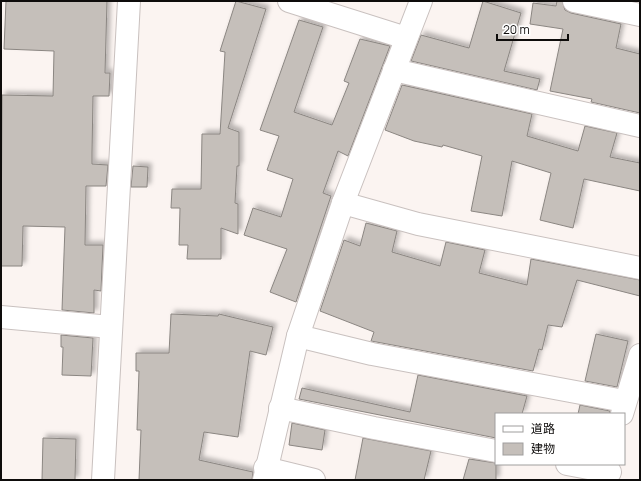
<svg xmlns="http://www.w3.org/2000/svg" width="641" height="481" font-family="Manrope,'Noto Sans JP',sans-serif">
	<defs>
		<filter id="shadow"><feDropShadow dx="3.5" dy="-3.5" stdDeviation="2" flood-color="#0004"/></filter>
	</defs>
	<rect width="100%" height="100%" fill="#fbf4f1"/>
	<g fill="#c5bfba" stroke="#8b8682" filter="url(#shadow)">
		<polygon points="6,1 107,1 105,73 110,73 109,96 93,96 92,153 92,164 108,165 106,186 86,186 85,245 103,245 101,291 94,290 94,313 62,310 65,227 23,226 22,266 1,266 2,95 53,96 54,51 4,49"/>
		<polygon points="236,1 266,9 228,128 239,132 239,166 237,166 235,203 238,204 238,234 221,228 221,259 187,259 188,245 179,245 180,208 171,208 172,189 201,189 202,134 220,134 225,52 220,51"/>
		<polygon points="483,1 521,13 504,71 540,79 537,90 411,61 421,35 469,48"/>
		<polygon points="557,1 562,1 565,10 571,13 621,24 616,48 640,54 640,113 591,102 592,99 550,91 563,29 530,24 533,3 556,6"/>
		<polygon points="299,20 323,27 294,112 332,125 349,83 344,81 360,39 390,46 348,156 338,151 323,193 331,196 296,302 270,292 287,249 244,235 253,208 281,217 293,179 267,170 279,136 260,130"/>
		<polygon points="402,85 532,114 527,136 578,151 585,126 617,133 610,157 640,163 640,191 584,179 573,228 540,220 551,173 512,161 502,216 471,211 482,156 443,145 442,147 414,141 385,130"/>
		<polygon points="133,166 148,167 147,187 131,187"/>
		<polygon points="366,223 397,231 392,252 440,266 446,242 485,250 479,273 527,285 531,259 640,280 640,296 577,280 562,327 548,325 542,350 539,349 533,371 371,341 374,332 320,311 344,240 360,246"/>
		<polygon points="171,314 218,316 219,314 273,327 266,355 250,351 238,437 204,432 199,460 253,472 252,480 139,480 141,430 137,430 139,371 136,371 136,353 169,353"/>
		<polygon points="596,334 628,341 617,387 585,381"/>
		<polygon points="61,335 93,338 91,376 62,375 63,347 61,347"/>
		<polygon points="418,375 527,396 522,414 496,414 496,438 299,399 302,388 410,412"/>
		<polygon points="580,405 610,411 610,414 578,414"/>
		<polygon points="292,423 325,430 322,450 289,445"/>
		<polygon points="43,438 76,439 75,480 42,480"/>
		<polygon points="363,438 431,451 424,480 355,480"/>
		<polygon points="469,459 496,463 496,480 463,480"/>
	</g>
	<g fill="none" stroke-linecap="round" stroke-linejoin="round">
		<g stroke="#c9c1bf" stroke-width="24">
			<g id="minor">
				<polyline points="289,1 406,38"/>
				<polyline points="574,1 640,15"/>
				<polyline points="394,70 640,126"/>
				<polyline points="343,203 418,224 640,268"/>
				<polyline points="1,317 111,327"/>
				<polyline points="298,336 372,354 624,401"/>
				<polyline points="280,408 374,428 496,451"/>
				<polyline points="622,414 640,355"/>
				<polyline points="567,464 610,472"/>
				<polyline points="265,468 314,480"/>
				<polyline points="103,480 129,1"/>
				<polyline points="264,480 298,336 343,203 421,1"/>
			</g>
		</g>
		<use href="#minor" stroke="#fff" stroke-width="22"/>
	</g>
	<rect width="641" height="481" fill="none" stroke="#0e0c0b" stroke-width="4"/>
	<rect x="495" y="413" width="130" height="52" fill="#ffffff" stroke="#9f9e9d"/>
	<rect x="503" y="426" width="20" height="6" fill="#ffffff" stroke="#9f9e9d"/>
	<text x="531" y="433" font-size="12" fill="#0e0c0b">道路</text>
	<rect x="503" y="443" width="20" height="12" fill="#c5bfba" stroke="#9f9e9d"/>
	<text x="531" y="453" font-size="12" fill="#0e0c0b">建物</text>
	<path d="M497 34v6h71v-6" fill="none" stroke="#0e0c0b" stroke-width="2"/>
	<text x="503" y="34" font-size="12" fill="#0e0c0b" stroke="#ffffff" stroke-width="3" paint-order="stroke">20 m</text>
</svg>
